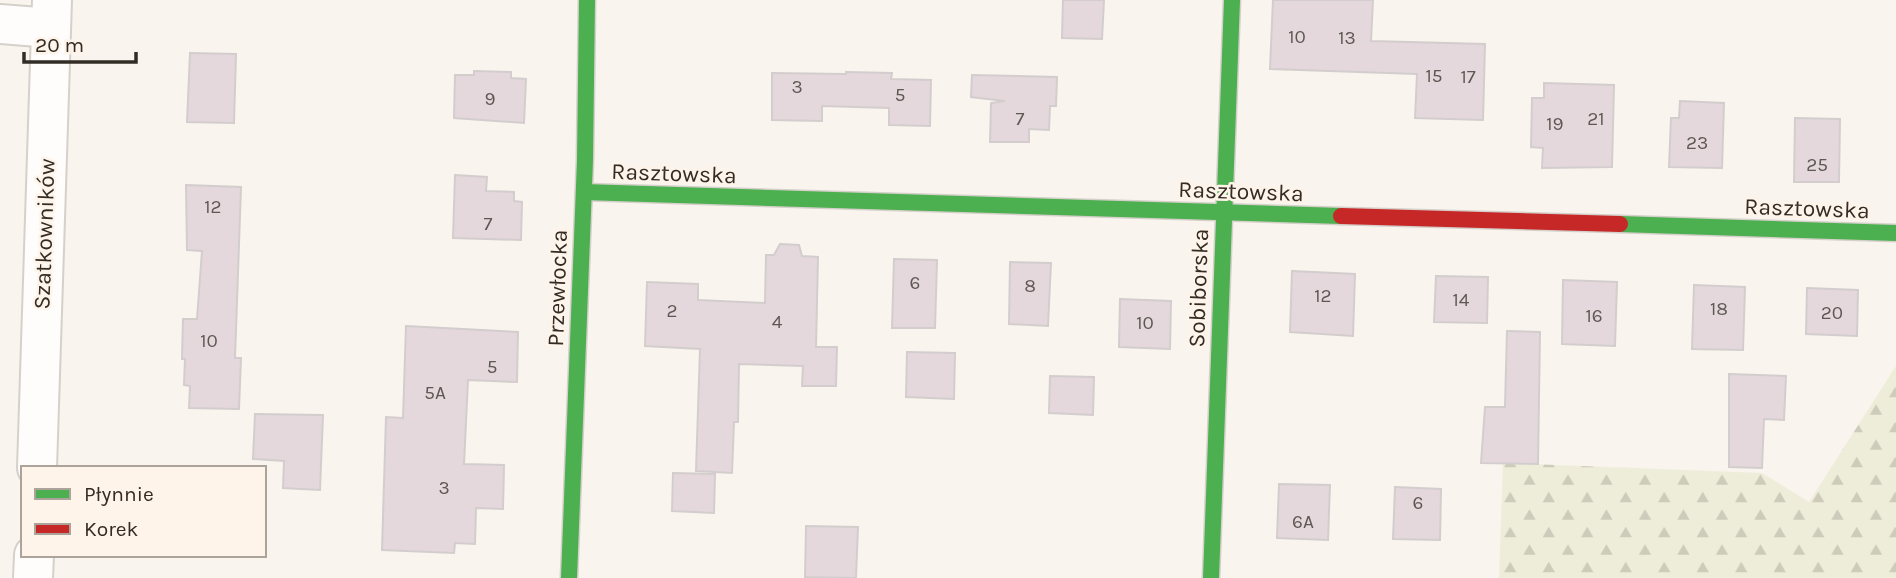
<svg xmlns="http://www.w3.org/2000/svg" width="1896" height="578" font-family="Karla,sans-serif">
	<defs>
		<pattern id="forest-firs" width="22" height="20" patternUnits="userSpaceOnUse" patternTransform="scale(1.75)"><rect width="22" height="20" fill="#eeedd9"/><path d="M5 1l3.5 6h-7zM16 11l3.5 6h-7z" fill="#cdcbba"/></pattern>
	</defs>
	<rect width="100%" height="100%" fill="#f9f4ee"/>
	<polygon fill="url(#forest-firs)" points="1896,366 1896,578 1499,578 1503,463 1762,473 1809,502"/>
	<g fill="#e4d8dd" stroke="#d3cdcd" stroke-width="2">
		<polygon points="1063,0 1104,0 1102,39 1062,38"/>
		<polygon points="1273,0 1373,0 1371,41 1485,44 1483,120 1415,118 1417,74 1270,69"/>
		<polygon points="190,53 236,54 234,123 187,122"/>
		<polygon points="474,71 511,72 511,78 526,79 524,123 454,118 455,75 474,75"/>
		<polygon points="846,72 892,73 891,79 931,80 930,126 889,125 889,108 822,106 822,121 772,120 772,73 846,74"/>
		<polygon points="972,75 1057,77 1056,106 1050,106 1049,130 1029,129 1029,142 990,142 991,103 1005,101 971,97"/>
		<polygon points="1544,83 1614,85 1612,167 1542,168 1543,148 1531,147 1532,98 1544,98"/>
		<polygon points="1680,101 1724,103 1722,168 1669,167 1671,118 1679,118"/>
		<polygon points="1795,118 1840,119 1839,182 1794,182"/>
		<polygon points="455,175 487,177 486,191 514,192 514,201 522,202 521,240 453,238"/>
		<polygon points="186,185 241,187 235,358 241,358 239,409 189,408 190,386 184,385 185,359 182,359 183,319 197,319 202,251 187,250"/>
		<polygon points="780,244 799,245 802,256 818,257 816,347 837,347 836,386 802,386 803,366 739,364 738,422 734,422 732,473 696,471 700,349 645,346 647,282 698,284 698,300 765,303 766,255 774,255"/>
		<polygon points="894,259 937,260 935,328 892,328"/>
		<polygon points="1010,262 1051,263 1048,326 1009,324"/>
		<polygon points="1292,271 1355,274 1353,336 1290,332"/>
		<polygon points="1436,276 1488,277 1487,323 1434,322"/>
		<polygon points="1563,280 1617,282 1615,346 1562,344"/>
		<polygon points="1694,285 1745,287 1743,350 1692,349"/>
		<polygon points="1807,288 1858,290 1857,336 1806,334"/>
		<polygon points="1120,299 1171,301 1170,349 1119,347"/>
		<polygon points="406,326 518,332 517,382 468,380 464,464 504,465 503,509 476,508 475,544 455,543 454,553 382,550 386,417 403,418"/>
		<polygon points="1507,331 1540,332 1538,464 1481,463 1485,407 1505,407"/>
		<polygon points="907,352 955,353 954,399 906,397"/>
		<polygon points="1729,374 1786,376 1784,420 1764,419 1762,468 1729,467"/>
		<polygon points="1050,376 1094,377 1093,415 1049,413"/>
		<polygon points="255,414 323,415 320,490 283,488 284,461 253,459"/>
		<polygon points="673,473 715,474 714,513 672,511"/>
		<polygon points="1279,484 1330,485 1328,540 1277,538"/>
		<polygon points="1395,487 1441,489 1440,540 1393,539"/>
		<polygon points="806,526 858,527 856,578 805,577"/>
	</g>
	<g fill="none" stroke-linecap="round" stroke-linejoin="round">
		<g stroke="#d6d0ca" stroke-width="42">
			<g id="street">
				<polyline points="0,24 51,28"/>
				<polyline points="37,468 52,0"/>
				<polyline points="33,578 34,555"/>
			</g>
		</g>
		<g stroke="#d6d0ca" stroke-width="19">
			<g id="fast">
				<polyline points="584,192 1341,216"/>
				<polyline points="1620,224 1896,233"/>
				<polyline points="569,578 585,160 587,0"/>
				<polyline points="1211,578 1232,0"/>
			</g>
		</g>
		<g stroke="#d6d0ca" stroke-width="19">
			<polyline id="jam" points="1341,216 1620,224"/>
		</g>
		<use href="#street" stroke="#fefdfc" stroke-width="38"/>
		<use href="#fast" stroke="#4caf50" stroke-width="16"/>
		<use href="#jam" stroke="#c62828" stroke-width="16"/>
	</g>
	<g text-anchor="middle" stroke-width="5" stroke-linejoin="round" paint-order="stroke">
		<g font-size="19" fill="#5e5753">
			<text x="1297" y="43">10</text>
			<text x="1347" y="44">13</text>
			<text x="1434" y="82">15</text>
			<text x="1468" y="83">17</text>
			<text x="797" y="93">3</text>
			<text x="900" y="101">5</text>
			<text x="490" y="105">9</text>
			<text x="1020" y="125">7</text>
			<text x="1596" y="125">21</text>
			<text x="1555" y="130">19</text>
			<text x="1697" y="149">23</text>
			<text x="1817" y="171">25</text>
			<text x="213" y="213">12</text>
			<text x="488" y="230">7</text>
			<text x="915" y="289">6</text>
			<text x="1030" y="292">8</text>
			<text x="1323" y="302">12</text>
			<text x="1461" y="306">14</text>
			<text x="1719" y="315">18</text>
			<text x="672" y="317">2</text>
			<text x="1832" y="319">20</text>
			<text x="1594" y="322">16</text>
			<text x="777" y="328">4</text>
			<text x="1145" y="329">10</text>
			<text x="209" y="347">10</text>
			<text x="492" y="373">5</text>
			<text x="435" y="399">5A</text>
			<text x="444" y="494">3</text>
			<text x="1418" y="509">6</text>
			<text x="1303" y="528">6A</text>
		</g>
		<g font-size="23" fill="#322c25" stroke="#fef4e9">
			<text transform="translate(674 173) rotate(2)" y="8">Rasztowska</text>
			<text transform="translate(1241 191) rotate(2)" y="8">Rasztowska</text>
			<text transform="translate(1807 208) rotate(2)" y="8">Rasztowska</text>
			<text transform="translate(44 234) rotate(-88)" y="8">Szatkowników</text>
			<text transform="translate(557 288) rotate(-88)" y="8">Przewłocka</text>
			<text transform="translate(1198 288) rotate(-88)" y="8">Sobiborska</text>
		</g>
	</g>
	<rect x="21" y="466" width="245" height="91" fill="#fef4e9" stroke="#aca49b" stroke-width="2"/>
	<rect x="35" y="489" width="35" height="10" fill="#4caf50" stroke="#aca49b" stroke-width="2"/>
	<text x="84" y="501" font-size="21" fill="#322c25">Płynnie</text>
	<rect x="35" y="524" width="35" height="10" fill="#c62828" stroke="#aca49b" stroke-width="2"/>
	<text x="84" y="536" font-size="21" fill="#322c25">Korek</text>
	<path d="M24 52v10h112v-10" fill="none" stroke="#322c25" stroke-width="3.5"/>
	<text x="35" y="52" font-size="21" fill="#322c25" stroke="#fef4e9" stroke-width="5" paint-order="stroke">20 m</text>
</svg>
